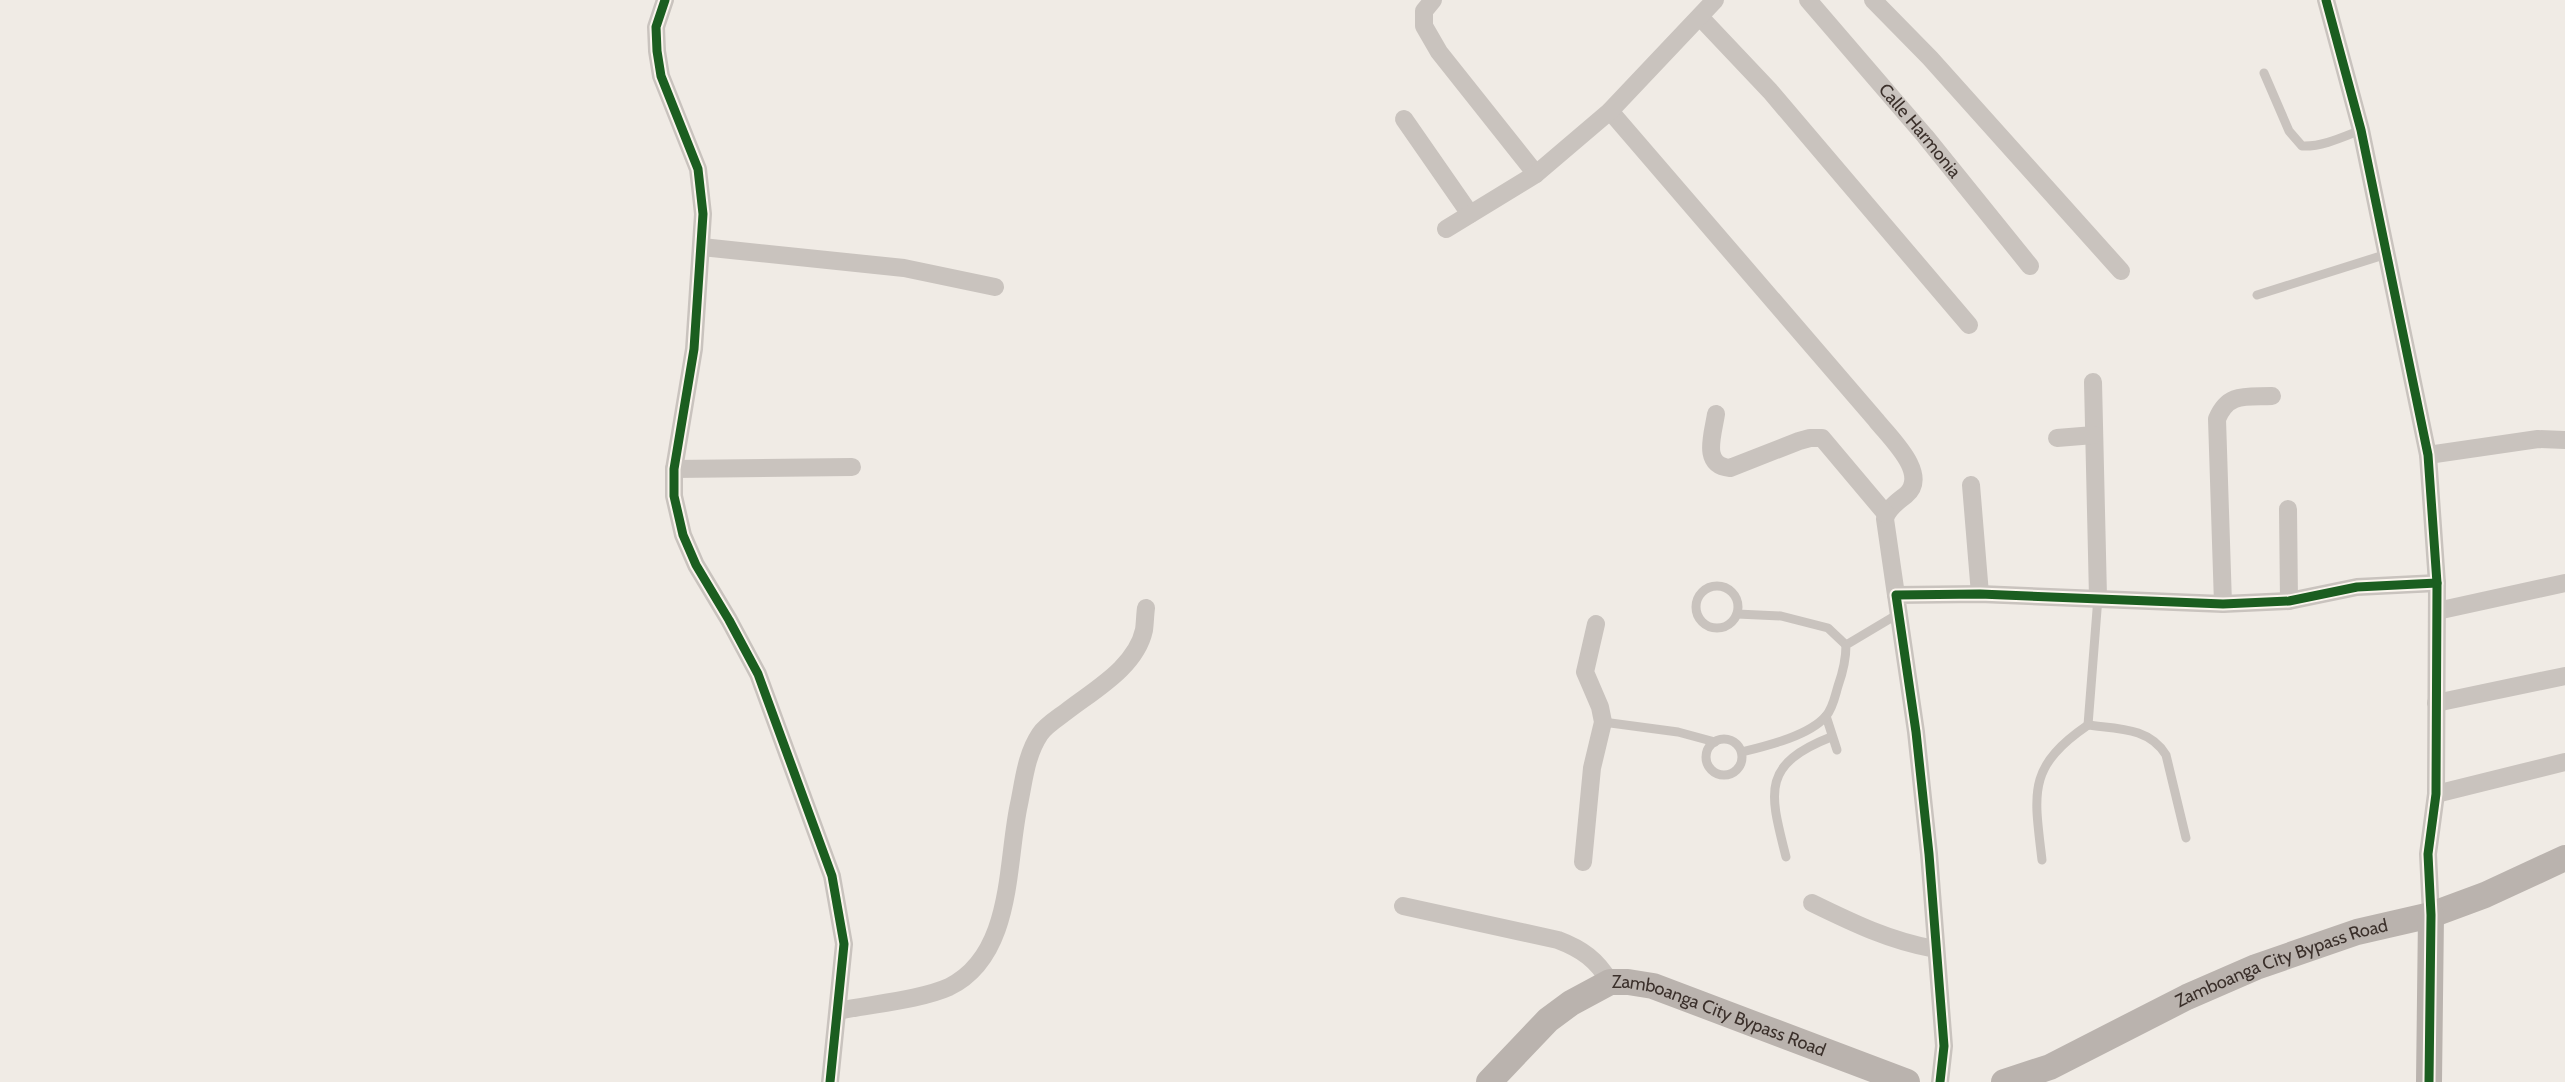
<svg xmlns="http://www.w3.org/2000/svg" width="2565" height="1082" font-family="Cabin,sans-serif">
	<rect width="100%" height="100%" fill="#f0ebe5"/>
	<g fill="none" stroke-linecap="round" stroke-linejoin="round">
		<g stroke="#c9c3be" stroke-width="9">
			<path d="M2264 73 2289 131 2302 146C2322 147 2343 137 2361 130"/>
			<polyline points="2257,295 2387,254"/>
			<circle cx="1717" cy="607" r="21"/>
			<path d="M2098 597 2088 725C2117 729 2149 727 2166 755L2186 838"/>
			<polyline points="1737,614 1781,616 1828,628 1846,645"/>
			<polyline points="1826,716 1837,750"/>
			<polyline points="1603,722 1678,732 1715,742"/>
			<circle cx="1724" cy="757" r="18"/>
			<path d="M1742 752C1766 746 1809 736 1826 716 1833 708 1835 696 1838 686 1843 672 1846 660 1846 645L1898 614"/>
			<path d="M1786 857C1770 793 1760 765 1831 737"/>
			<path d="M2042 860C2034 792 2027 767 2088 725"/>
		</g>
		<g stroke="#c9c3be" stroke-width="18">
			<polyline points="665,0 656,27 657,51 661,76 698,169 703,214 694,349 674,469 674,496 683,535 696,565 729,620 758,674 832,876 844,944 830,1082"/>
			<polyline points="1433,0 1424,11 1424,26 1439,52 1536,174"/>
			<path id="s1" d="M1808 0 1925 136 2030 266"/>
			<polyline points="1873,0 1930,58 2121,271"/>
			<polyline points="2326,0 2361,130 2428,455 2437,583 2436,794 2428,854 2431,915"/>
			<polyline points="1700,17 1770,91 1969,325"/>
			<path d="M1610 111 1876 420C1890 438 1930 474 1906 495 1898 501 1887 509 1885 519L1896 595"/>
			<polyline points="1404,119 1470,214"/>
			<polyline points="1446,229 1536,174 1610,111 1715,0"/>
			<polyline points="702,247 904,268 995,287"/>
			<polyline points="2093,382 2098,597"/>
			<path d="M1716 414C1713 435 1701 465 1730 468L1799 441 1810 438H1822L1886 514"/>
			<polyline points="2057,438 2094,435"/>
			<polyline points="2428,455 2538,439 2565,440"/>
			<polyline points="674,469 852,467"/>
			<polyline points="1971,485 1980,594"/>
			<polyline points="2288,509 2289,601"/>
			<path d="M2223 604 2217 419C2228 392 2246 397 2272 396"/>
			<polyline points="2437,611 2565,583"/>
			<polyline points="2436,703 2565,676"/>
			<polyline points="2436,794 2565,762"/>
			<polyline points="1583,862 1592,768 1603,722 1600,707 1585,672 1596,624"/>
			<path d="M1812 903C1853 923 1890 941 1935 949"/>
			<path d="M1403 906 1558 940C1582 949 1597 960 1610 982"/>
			<path d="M838 1011C870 1004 920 1000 949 987 1014 955 1006 863 1019 804 1024 780 1026 755 1040 734 1046 725 1058 718 1067 711 1094 690 1136 667 1144 630 1145 623 1145 615 1146 608"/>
			<polyline points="1940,1082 1944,1046 1929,854 1916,732 1896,595 1980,594 2223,604 2289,601 2357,587 2437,583"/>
		</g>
		<g stroke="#bab3ae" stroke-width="26">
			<path id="s2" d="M1489 1082 1548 1020 1571 1003 1610 982H1628L1653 986 1907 1082"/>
			<path id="s3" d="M2004 1082 2050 1067 2187 997 2256 967 2357 932 2431 915 2485 895 2565 858"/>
			<polyline points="2429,1082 2431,915"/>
		</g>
		<g stroke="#fbf5ee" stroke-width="13">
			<g id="cycleway">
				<polyline points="665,0 656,27 657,51 661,76 698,169 703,214 694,349 674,469 674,496 683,535 696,565 729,620 758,674 832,876 844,944 830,1082"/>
				<polyline points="2326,0 2361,130 2428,455 2437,583 2436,794 2428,854 2431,915 2429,1082"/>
				<polyline points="1940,1082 1944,1046 1929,854 1916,732 1896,595 1980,594 2223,604 2289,601 2357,587 2437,583"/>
			</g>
		</g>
		<use href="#cycleway" stroke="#1b5e20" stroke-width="9"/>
	</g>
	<g text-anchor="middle" stroke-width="4.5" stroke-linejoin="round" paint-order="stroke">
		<g font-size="18" fill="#3b302b" stroke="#fbf5ee">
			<text dy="6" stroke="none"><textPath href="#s1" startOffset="172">Calle Harmonia</textPath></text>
			<text dy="6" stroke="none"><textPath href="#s3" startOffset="303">Zamboanga City Bypass Road</textPath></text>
			<text dy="6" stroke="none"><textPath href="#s2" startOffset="273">Zamboanga City Bypass Road</textPath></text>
		</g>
	</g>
</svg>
